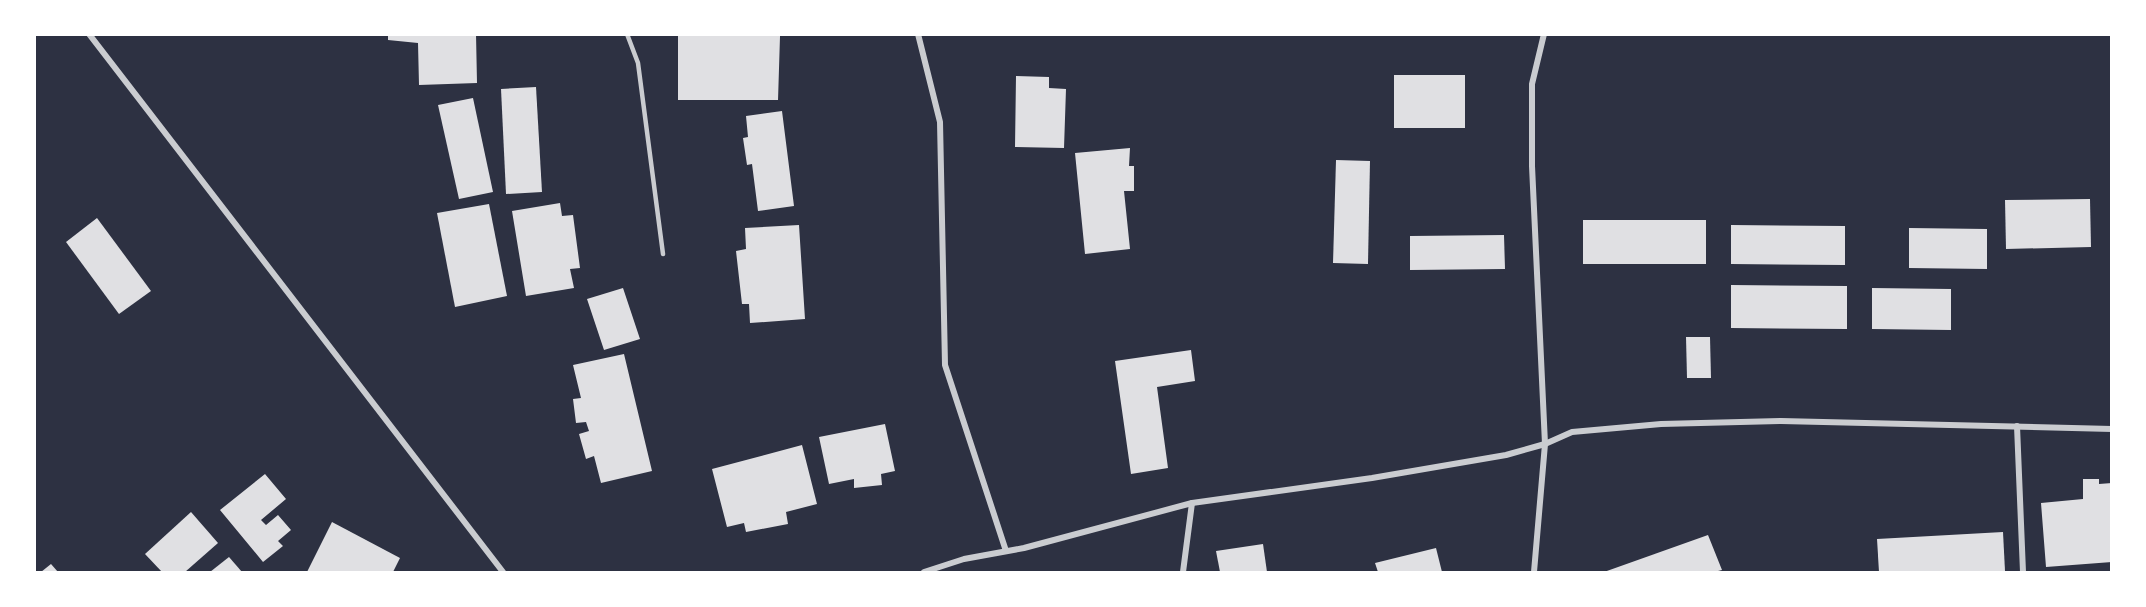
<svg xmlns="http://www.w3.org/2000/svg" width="2146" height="607" font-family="'Sofia Sans Condensed',sans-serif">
	<rect width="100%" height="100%" fill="#2d3142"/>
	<g fill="#e0e0e3">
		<polygon points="388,34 476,34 477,83 419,85 418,43 388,40"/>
		<polygon points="678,34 780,36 778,100 678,100"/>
		<rect x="1394" y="75" width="71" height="53"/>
		<polygon points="1016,76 1049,77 1049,88 1066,89 1064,148 1015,147"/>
		<polygon points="536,87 542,192 506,194 501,89"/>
		<polygon points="473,98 493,192 459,199 438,105"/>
		<polygon points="782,111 794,206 758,211 752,164 747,165 743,138 748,137 746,116"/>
		<polygon points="1130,148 1129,166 1134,166 1134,191 1124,191 1130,249 1085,254 1075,153"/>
		<polygon points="1336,160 1370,161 1368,264 1333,263"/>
		<polygon points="2090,199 2091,247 2006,249 2005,200"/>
		<polygon points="560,203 562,216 573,215 580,268 570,269 574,288 526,296 512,211"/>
		<polygon points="489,204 507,296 455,307 437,213"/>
		<polygon points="97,218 151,291 119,314 66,242"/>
		<rect x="1583" y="220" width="123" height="44"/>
		<polygon points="799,225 805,319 750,323 749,304 742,304 736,251 746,249 745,228"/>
		<polygon points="1731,225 1845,226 1845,265 1731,264"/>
		<polygon points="1909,228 1987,229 1987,269 1909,268"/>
		<polygon points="1504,235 1505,269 1410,270 1410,236"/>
		<polygon points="1731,285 1847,286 1847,329 1731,328"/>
		<polygon points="623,288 640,339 604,350 587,299"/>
		<polygon points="1872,288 1951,289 1951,330 1872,329"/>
		<polygon points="1686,337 1710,337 1711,378 1687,378"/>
		<polygon points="1191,350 1195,381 1157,387 1168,468 1131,474 1115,361"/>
		<polygon points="624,354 652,471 601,483 594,456 586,459 579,434 589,431 586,422 576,423 573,399 581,398 573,365"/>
		<polygon points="885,424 895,471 881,474 882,485 854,488 854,479 829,484 819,437"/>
		<polygon points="802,445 817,504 786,512 788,524 746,532 744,523 727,527 712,469"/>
		<polygon points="265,474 286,499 261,520 266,525 278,515 291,530 278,541 283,546 263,562 220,510"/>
		<polygon points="2083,479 2099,479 2099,484 2112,483 2112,562 2046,567 2041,503 2083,499"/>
		<polygon points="191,512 218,543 185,572 162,572 145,554"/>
		<polygon points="332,522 400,558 393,572 307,572"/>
		<polygon points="2003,532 2005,571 1879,572 1877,539"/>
		<polygon points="1708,535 1722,570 1714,572 1604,572"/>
		<polygon points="1263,544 1267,572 1220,572 1216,551"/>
		<polygon points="1436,548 1442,572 1378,572 1375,563"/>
		<polygon points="229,557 242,572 210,572"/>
		<polygon points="51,564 58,572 41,572"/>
	</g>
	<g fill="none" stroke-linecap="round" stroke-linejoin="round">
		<polyline stroke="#caccd0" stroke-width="4.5" points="627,34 638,63 663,254"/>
		<g stroke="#caccd0" stroke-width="6">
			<polyline points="89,34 503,572"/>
			<polyline points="918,34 940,122 945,365 1006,551"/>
			<polyline points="2017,426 2023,572"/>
			<polyline points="924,572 964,559 1024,548 1192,503 1372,478 1506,455 1545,444 1572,432 1661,424 1781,421 2112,429"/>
			<polyline points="1183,572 1192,503"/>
			<polyline points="1534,572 1545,444 1532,166 1532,84 1544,34"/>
		</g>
	</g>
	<rect width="2146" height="607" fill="none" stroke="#ffffff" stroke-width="72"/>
</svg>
